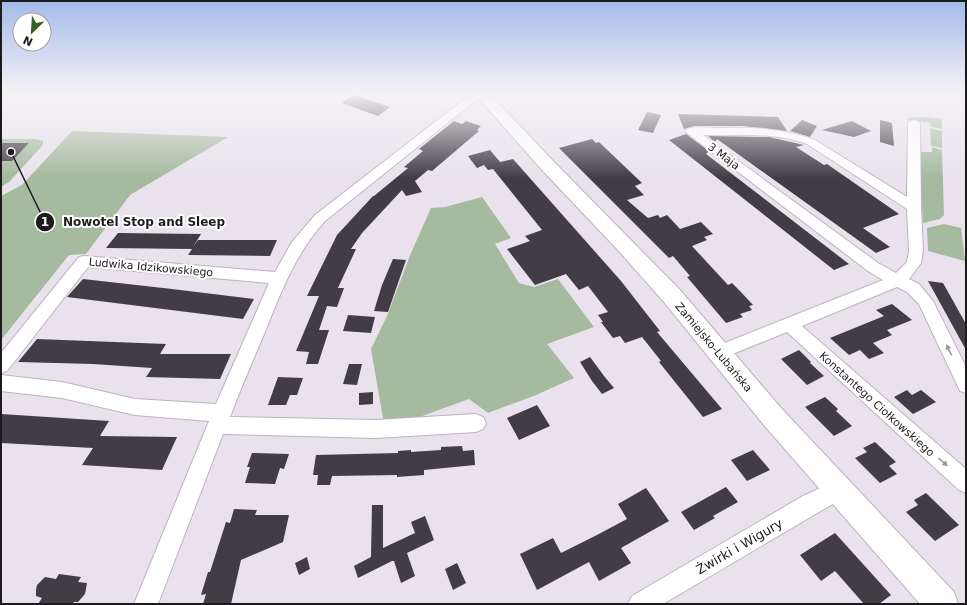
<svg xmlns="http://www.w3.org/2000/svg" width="967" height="605" font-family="'DejaVu Sans',sans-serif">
	<rect width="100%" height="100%" fill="#e9e2ec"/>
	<g fill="#a5ba9f">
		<polygon points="927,117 942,119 942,129 931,127 930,123 908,120 908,118"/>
		<polygon points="930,128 942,131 942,148 931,146"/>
		<polygon points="72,131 228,137 130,195 86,254 69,255 1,340 1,196 22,185"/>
		<polygon points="1,139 35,139 43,141 43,145 9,182 1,187 1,161 12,161 29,143 1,143"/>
		<polygon points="932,147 942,150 944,215 940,219 923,223 919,152 932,152"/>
		<polygon points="482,197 511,238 495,244 519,283 534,287 558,279 594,327 547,344 574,378 536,395 488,413 469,399 403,423 384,424 371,349 387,316 411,253 431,208 445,207"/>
		<polygon points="944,224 961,228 965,261 928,251 927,228"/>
	</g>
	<g fill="#423c45">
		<polygon points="354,95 390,107 378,116 342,103"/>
		<polygon points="647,112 661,115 653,133 638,130"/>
		<polygon points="678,114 778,117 787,131 743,126 695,126 684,129"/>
		<polygon points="802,120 817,126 810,137 790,131"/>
		<polygon points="880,120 892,123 894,146 880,142"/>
		<polygon points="454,121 462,124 466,121 481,126 477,130 479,131 432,171 428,170 415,181 422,192 406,196 402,190 362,233 351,249 356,249 338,288 344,288 337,307 327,306 319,330 329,330 318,364 306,364 309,352 296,351 319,296 307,296 337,235 373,196 374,196 408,168 404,167 423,151 419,149"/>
		<polygon points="852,121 871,131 854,137 822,130"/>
		<polygon points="686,134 709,151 706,154 849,264 834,270 669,140"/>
		<polygon points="708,136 769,137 804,145 796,147 824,165 827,164 899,214 863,228 890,247 876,253 717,139 715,142"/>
		<polygon points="592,139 596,143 599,142 642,183 635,186 644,195 627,200 648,218 658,215 660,218 667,215 680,229 701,222 713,234 704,237 707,240 692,246 728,285 732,283 739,290 753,305 749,306 752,310 740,314 743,317 726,323 687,277 690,276 673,256 669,258 559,148"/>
		<polygon points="1,143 29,143 12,161 1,161"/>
		<polygon points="490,150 500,162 513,159 621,281 660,331 657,332 722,409 703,417 659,362 661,361 642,337 625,343 620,336 613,338 601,322 603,322 598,315 608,312 588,286 579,290 566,274 535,285 507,249 530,241 525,236 542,230 493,169 488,170 484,165 477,168 468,156"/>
		<polygon points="118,233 201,234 193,247 198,240 277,240 270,256 188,255 192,249 106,248"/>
		<polygon points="393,259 406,260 388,312 374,311 382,285"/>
		<polygon points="83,279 172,289 254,299 243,319 67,297"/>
		<polygon points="928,281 943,283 966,324 966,350"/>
		<polygon points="892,304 912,320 887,330 892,335 873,343 884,353 869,359 860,350 849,355 830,338 884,316 876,310"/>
		<polygon points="348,315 375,317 371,333 343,331"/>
		<polygon points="37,339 166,344 160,354 231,354 220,379 146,377 152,368 93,364 18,362"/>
		<polygon points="799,350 811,362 810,363 824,376 807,385 781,359"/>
		<polygon points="590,357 604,376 614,388 602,394 592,381 580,362"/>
		<polygon points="349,364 362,364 357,385 343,384"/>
		<polygon points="278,377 303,378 297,395 290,395 286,405 268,405"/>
		<polygon points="907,390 912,395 921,390 936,402 913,414 894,397"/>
		<polygon points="373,392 373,404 359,405 359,393"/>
		<polygon points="825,397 838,409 836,411 852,426 834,436 805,407"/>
		<polygon points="537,405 550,426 519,440 507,418"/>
		<polygon points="1,414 109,421 100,436 177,437 162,470 82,465 93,448 1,443"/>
		<polygon points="875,442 896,462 889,466 897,474 880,483 855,458 867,452 863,448"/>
		<polygon points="462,446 463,451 474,450 475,465 424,470 424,475 397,477 397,475 332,476 330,485 317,485 318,475 313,475 316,455 398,453 398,451 411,450 411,452 441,450 441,447"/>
		<polygon points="753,450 770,470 747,481 731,460"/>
		<polygon points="252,453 289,454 284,469 280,468 275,484 245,483 250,467 247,467"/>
		<polygon points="726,487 738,502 713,516 715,518 694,530 681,512"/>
		<polygon points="646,488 669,521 621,548 631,563 599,581 589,562 537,590 520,554 553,538 561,553 595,536 627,519 618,504"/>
		<polygon points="926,493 959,525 935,541 906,512 918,505 914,500"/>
		<polygon points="372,505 383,505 383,548 415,533 411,522 425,516 434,540 407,553 415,576 401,583 394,561 392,561 358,578 354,566 371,557"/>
		<polygon points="234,509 257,510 255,515 289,515 283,542 241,560 231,604 203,604 206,594 201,595 208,572 210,572 226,522 230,523"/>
		<polygon points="835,533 891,595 879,604 864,604 835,571 821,581 800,555"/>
		<polygon points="307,557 310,569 299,575 295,563"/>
		<polygon points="457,563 466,583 453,590 445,569"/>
		<polygon points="59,574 81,577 78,582 87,583 85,594 78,602 74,602 72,604 38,604 42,598 36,596 36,590 37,585 45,577 56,579"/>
	</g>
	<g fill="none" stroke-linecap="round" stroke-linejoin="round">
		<g stroke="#bbb4be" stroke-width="2">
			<g id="street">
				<path d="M477 93H491L470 105 325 221C295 254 281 292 265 332 253 360 241 388 230 417L376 420 476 414 483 417 486 423 483 429 476 432 376 438 223 434 158 604H134L209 421 135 415 62 398 1 391V375L62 382 135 399 216 404 269 283 88 267 7 371 1 373V353L79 257 84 256 275 272 292 242 315 215 462 101Z"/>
				<path d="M914 120 918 121 920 123 921 207 923 251 921 263 909 279 919 284 933 301 966 367V393L960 391 919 304 907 292 897 287 802 326 966 469V493L959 490 787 332 718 360 712 358 709 353 712 348 883 280 868 271 687 133 685 131 687 129C697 126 708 128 718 128 751 127 783 128 815 140L907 197 908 123 910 121ZM703 135C738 135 774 132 807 144L907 209 909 251 907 262 896 273 878 263Z"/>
				<polygon points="838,480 845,483 848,490 845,497 819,512 663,604 628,604 632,596 803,496"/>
			</g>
		</g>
		<g stroke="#bbb4be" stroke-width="2">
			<polygon id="secondary" points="474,93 489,93 554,162 680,290 781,408 954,592 958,604 920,604 763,424 664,302 617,249 542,170"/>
		</g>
		<use href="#street" fill="#fff" fill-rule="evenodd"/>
		<use href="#secondary" fill="#fff" fill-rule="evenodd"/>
	</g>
	<defs><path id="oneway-solid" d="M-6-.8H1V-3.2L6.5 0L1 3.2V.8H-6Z"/></defs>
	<g fill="#99989a">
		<use href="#oneway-solid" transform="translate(949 350) rotate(-116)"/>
		<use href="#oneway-solid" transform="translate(943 462) rotate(42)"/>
	</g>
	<linearGradient id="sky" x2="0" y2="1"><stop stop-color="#a3bae9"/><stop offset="0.52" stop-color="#f5f2f6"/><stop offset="1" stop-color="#f5f2f6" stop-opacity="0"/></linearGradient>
	<rect width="967" height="178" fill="url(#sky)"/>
	<g text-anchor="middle" stroke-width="4" stroke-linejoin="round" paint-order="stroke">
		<g font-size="11" fill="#1d1a1e" stroke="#fff">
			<text transform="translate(724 156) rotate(37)" y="4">3 Maja</text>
			<text transform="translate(151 267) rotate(5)" y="4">Ludwika Idzikowskiego</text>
			<text transform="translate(714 347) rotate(50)" y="4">Zamiejsko-Lubańska</text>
			<text transform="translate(877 404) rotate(42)" y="4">Konstantego Ciołkowskiego</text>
		</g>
		<g font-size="13" fill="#1d1a1e" stroke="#fff">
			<text transform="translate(739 546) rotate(-30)" y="5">Żwirki i Wigury</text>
		</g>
	</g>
	<path fill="none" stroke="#1d1a1e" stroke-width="1.5" d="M11 152L45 222"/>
	<g fill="#1d1a1e" stroke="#fff" stroke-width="1.5">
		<circle cx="11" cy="152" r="4"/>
		<circle cx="45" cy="222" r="10"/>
	</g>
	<g font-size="12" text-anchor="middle" font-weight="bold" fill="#fff">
		<text x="45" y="226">1</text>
	</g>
	<g font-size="12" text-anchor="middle" font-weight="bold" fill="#1d1a1e" stroke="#fff" stroke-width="4" stroke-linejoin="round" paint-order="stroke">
		<text x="144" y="226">Nowotel Stop and Sleep</text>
	</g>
	<rect width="967" height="605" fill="none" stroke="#1d1a1e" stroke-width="4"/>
	<g transform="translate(32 32) rotate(205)"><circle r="19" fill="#ffffff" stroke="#a5a3a5"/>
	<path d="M0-3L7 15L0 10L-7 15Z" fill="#346323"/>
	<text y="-6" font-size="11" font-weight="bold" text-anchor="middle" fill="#1d1a1e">N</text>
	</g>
</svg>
